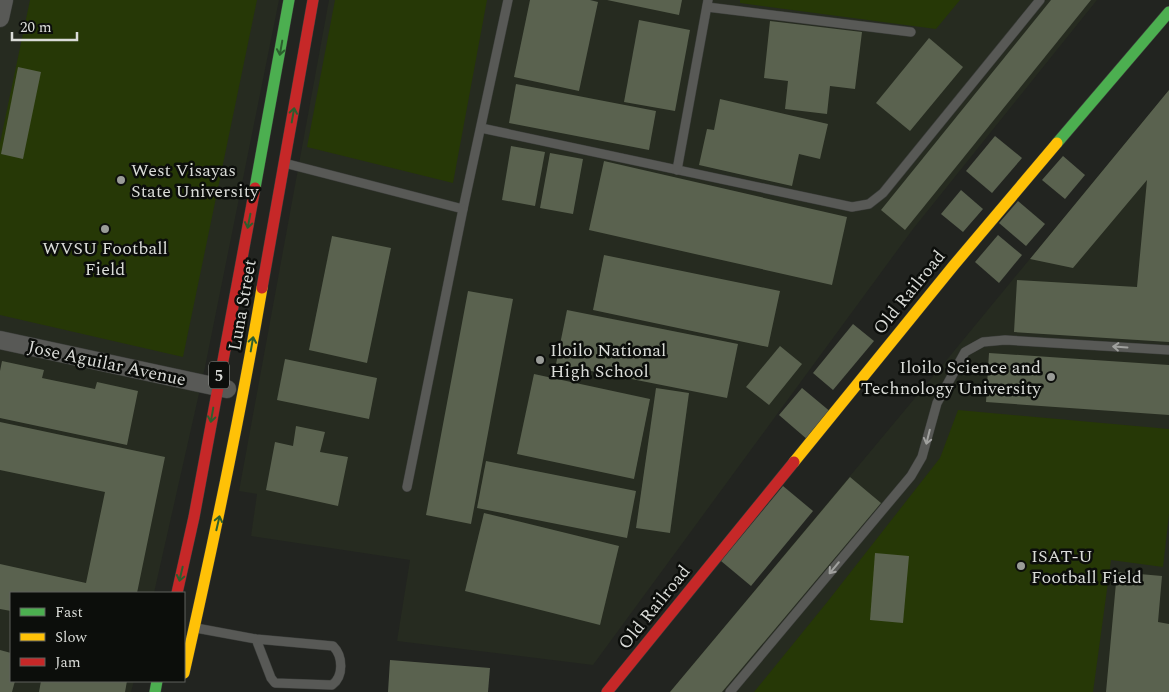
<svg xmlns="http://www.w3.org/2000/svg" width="1169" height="692" font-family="Spectral,serif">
	<rect width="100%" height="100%" fill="#222420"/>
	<g fill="#262b20">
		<polygon points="0,0 279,0 205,367 154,593 11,593 11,681 134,681 131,692 0,692"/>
		<polygon points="329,0 1097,0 913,229 593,665 397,641 410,560 251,536 257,494 239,491"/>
		<polygon points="1169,90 1169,692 670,692 945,362"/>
	</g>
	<g fill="#263806">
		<polygon points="30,0 257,0 183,357 0,315 0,143"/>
		<polygon points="335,0 487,0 453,183 307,147"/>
		<polygon points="740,0 960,0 936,29 740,3"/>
		<polygon points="958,410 1169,429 1169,514 1163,567 1111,560 1093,692 754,692 828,601 940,458"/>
	</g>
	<g fill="#5a624f">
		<polygon points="530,0 590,0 598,2 579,91 514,77"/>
		<polygon points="607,0 682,0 679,15"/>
		<polygon points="1051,0 1091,0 905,230 881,210"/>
		<polygon points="639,20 690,30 675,111 624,102"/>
		<polygon points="770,21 862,32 855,89 830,86 827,114 785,109 788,81 764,78"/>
		<polygon points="929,38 963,67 910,131 876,103"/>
		<polygon points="18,67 41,72 23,159 1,154"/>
		<polygon points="516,84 656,111 649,150 509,123"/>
		<polygon points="1169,90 1169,342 1014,332 1017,280 1137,287 1147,180 1073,268 1030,259"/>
		<polygon points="720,99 828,124 820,159 799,154 792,186 699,165 707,129 714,130"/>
		<polygon points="995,136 1022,158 992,193 966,171"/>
		<polygon points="511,146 545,152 535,206 502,200"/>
		<polygon points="550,153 583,159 573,214 540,208"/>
		<polygon points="1063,156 1085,175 1065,199 1042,180"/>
		<polygon points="604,161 847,217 832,285 589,230"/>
		<polygon points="961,190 983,209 963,232 941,214"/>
		<polygon points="1018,201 1045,224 1026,246 999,223"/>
		<polygon points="998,235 1022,255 999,283 975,262"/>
		<polygon points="332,236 391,248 367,363 309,350"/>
		<polygon points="604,255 780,291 768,347 593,310"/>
		<polygon points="468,291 513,299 471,524 426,515"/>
		<polygon points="567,310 738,344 727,398 556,364"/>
		<polygon points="853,324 874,341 833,390 813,373"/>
		<polygon points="780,346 802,364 769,405 746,387"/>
		<polygon points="989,353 1169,365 1169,415 986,402"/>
		<polygon points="285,359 377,378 369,419 277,400"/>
		<polygon points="2,361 44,370 42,378 95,389 97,382 138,391 127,445 0,418 0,371"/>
		<polygon points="534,374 650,399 634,479 517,454"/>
		<polygon points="656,388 689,393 670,533 636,528"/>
		<polygon points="802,388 832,413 808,440 779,415"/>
		<polygon points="0,422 165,457 137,593 11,593 11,611 0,609 0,564 86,583 105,492 0,470"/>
		<polygon points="296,426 325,432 320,452 348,457 338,506 266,490 275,442 293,446"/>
		<polygon points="486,461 636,491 627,538 477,508"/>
		<polygon points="850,477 881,503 722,692 670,692"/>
		<polygon points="783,486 813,511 751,586 721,561"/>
		<polygon points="484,513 619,546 600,625 465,591"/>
		<polygon points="875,553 909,556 903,623 870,620"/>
		<polygon points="1117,572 1162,576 1158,622 1169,624 1169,692 1106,692"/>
		<polygon points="0,650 11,653 11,681 15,681 12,692 0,692"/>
		<polygon points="390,660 490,668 488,692 388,692"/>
		<polygon points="41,681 127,681 125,692 39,692"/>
	</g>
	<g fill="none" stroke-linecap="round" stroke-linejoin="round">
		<g stroke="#3c3e3b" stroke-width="10">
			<g id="lane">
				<polyline points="707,7 911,32"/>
				<polyline points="481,128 852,207 869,204 883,193 1040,0"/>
				<polyline points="288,164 463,209 508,0"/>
				<polyline points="677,170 708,0"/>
				<polyline points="407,487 463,209"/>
				<path d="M196 628 256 639 333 646C343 656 344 676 332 685L275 683 271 678 256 639"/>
				<polyline points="730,692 911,476 922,457 937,403 965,352 983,342 1005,340 1169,350"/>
			</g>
		</g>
		<g stroke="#3c3e3b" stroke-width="19">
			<g id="street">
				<polyline points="0,18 4,0"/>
				<polyline points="0,340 227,389"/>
			</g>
		</g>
		<g stroke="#3c3e3b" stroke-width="12">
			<g id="fast">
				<polyline points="1057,143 1169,12"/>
				<polyline points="255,188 289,0"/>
				<polyline points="155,692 157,681"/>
			</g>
		</g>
		<g stroke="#3c3e3b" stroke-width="12">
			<g id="slow">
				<polyline points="794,462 954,265 1057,143"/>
				<path d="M184 673C213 545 240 417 262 288"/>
			</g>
		</g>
		<g stroke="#3c3e3b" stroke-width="12">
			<g id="jam">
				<polyline points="262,288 313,0"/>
				<polyline points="177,593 194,517 255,188"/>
				<polyline points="607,692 794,462"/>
			</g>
		</g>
		<use href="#lane" stroke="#585956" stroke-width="9"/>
		<use href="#street" stroke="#585956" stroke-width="18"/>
		<use href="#fast" stroke="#4caf50" stroke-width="11"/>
		<use href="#slow" stroke="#ffc107" stroke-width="11"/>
		<use href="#jam" stroke="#c62828" stroke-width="11"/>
	</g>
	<defs><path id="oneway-shaft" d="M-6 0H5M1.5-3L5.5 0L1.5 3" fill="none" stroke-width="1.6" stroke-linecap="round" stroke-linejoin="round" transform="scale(1.25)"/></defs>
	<g stroke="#2c5e2e">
		<use href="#oneway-shaft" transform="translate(281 48) rotate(100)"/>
		<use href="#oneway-shaft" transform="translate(293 115) rotate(-80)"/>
		<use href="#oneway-shaft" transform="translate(249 221) rotate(101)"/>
		<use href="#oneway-shaft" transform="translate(252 344) rotate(-80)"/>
		<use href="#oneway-shaft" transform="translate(212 415) rotate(100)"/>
		<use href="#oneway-shaft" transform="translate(218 523) rotate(-77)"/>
		<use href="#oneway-shaft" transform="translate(181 574) rotate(103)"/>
	</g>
	<g stroke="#a0a19e">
		<use href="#oneway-shaft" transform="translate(1120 347) rotate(-176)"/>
		<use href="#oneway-shaft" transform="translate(928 437) rotate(104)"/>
		<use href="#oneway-shaft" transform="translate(834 568) rotate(130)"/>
	</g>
	<g fill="#9a9c98" stroke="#0c0e0b" stroke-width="2">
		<circle cx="121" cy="180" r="5"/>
		<circle cx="105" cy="229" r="5"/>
		<circle cx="540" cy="360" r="5"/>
		<circle cx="1051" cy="377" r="5"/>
		<circle cx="1021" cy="566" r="5"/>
	</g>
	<g text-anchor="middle" stroke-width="5" stroke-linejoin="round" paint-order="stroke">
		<rect fill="#0c0e0b" stroke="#9c9e9a" stroke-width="1" x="209" y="361.5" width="20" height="27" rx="4"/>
		<g font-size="16" font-weight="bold" fill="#dadcd8">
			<text x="219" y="381">5</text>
		</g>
		<g font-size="18" fill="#dadcd8" stroke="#0c0e0b" text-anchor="start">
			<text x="131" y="176">West Visayas<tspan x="131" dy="21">State University</tspan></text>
			<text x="105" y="254" text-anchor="middle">WVSU Football<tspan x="105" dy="21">Field</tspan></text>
			<text x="550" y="356">Iloilo National<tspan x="550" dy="21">High School</tspan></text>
			<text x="1041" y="373" text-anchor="end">Iloilo Science and<tspan x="1041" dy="21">Technology University</tspan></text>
			<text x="1031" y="562">ISAT-U<tspan x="1031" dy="21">Football Field</tspan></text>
		</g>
		<g font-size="18" fill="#dadcd8" stroke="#0c0e0b">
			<text transform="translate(909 292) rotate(-51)" y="6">Old Railroad</text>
			<text transform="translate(242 305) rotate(-80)" y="6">Luna Street</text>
			<text transform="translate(107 363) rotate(12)" y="6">Jose Aguilar Avenue</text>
			<text transform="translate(654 607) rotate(-51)" y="6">Old Railroad</text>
		</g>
	</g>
	<rect x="10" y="592" width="175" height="90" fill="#0c0e0b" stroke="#5e605d"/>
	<rect x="20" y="608" width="25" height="8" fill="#4caf50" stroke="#5e605d"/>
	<text x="55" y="617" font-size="15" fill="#dadcd8">Fast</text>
	<rect x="20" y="633" width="25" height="8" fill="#ffc107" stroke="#5e605d"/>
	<text x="55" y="642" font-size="15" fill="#dadcd8">Slow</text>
	<rect x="20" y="658" width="25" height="8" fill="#c62828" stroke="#5e605d"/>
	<text x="55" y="667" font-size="15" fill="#dadcd8">Jam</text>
	<path d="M12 32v8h65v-8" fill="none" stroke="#dadcd8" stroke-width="2.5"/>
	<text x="20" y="32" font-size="15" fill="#dadcd8" stroke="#0c0e0b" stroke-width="4" paint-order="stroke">20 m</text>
</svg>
